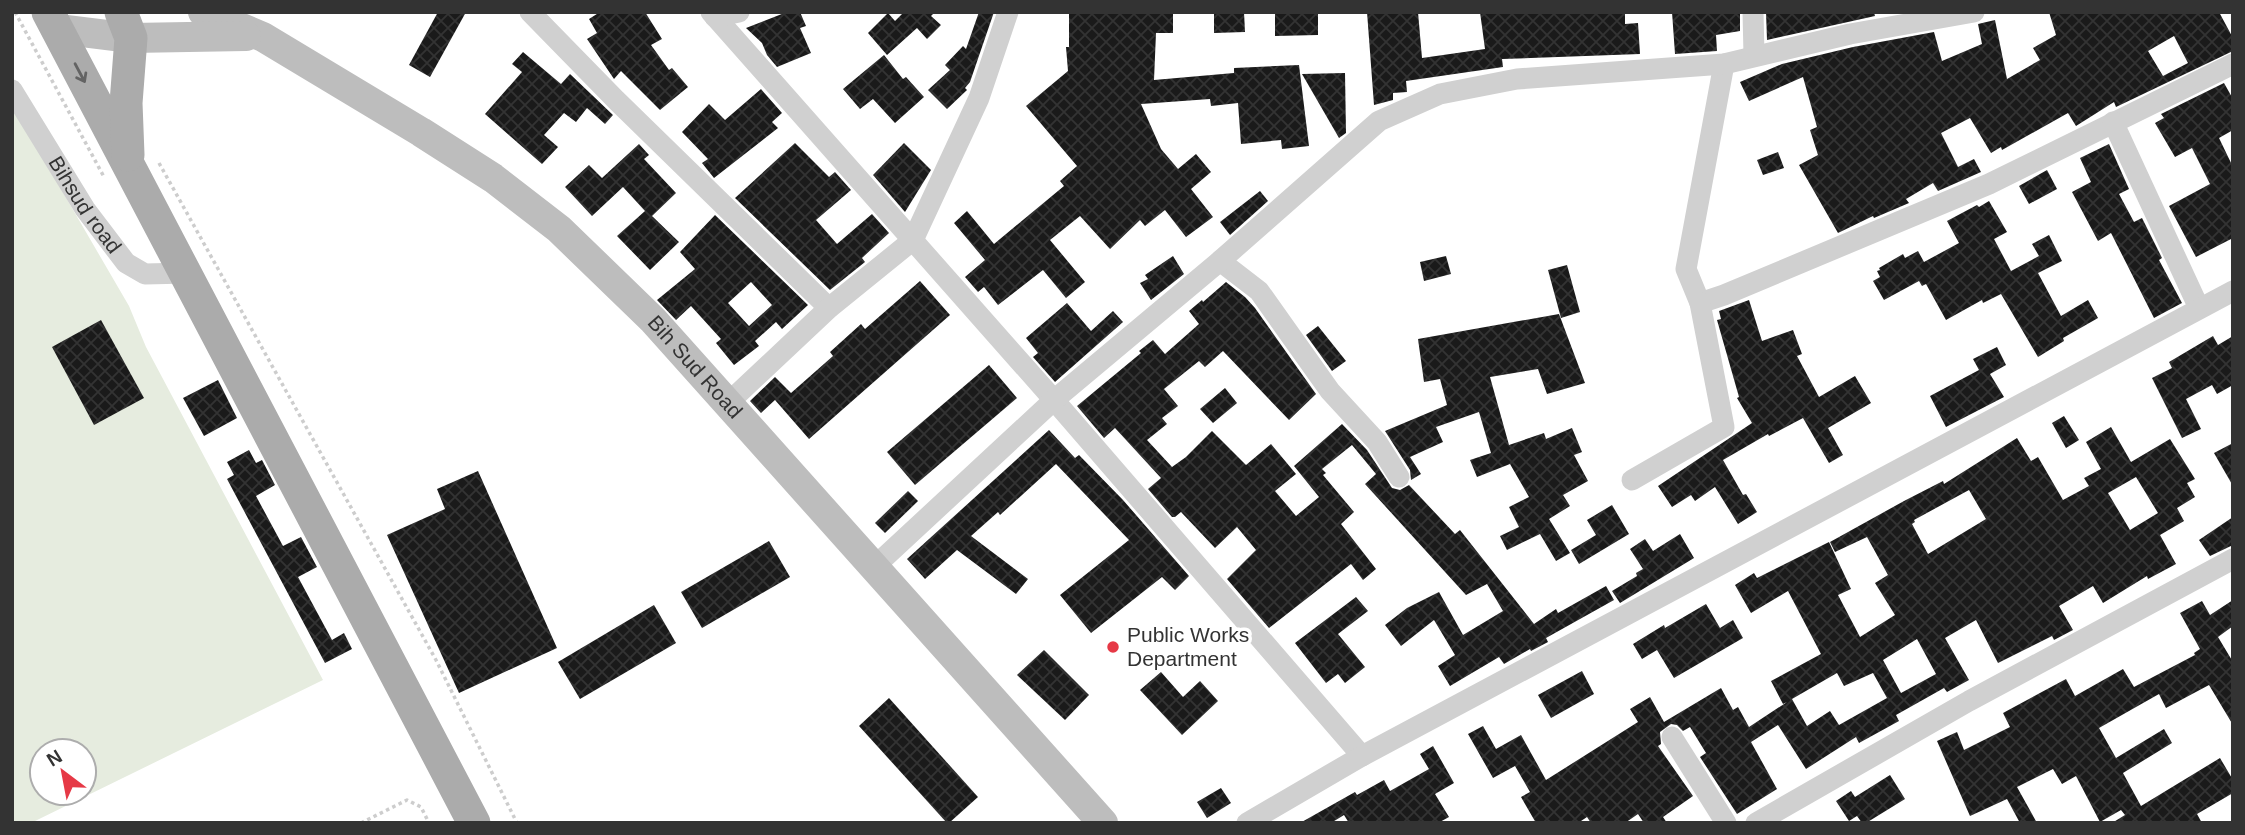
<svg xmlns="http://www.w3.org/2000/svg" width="2245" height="835" font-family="Arial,sans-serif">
	<defs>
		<pattern id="building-cross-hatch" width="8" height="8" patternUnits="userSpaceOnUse" patternTransform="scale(1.75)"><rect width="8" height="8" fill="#1a1a1a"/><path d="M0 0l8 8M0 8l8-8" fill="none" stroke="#333"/></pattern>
	</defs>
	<rect width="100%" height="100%" fill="#fff"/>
	<path fill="#e6ecdf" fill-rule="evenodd" d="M12 105 129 306 146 347 323 680 31 823H12ZM42 751H84V793H42Z"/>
	<g fill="url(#building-cross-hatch)" fill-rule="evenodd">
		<polygon points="438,12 466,12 430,77 409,65"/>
		<polygon points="600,12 645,12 662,39 651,45 669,70 672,68 688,87 660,110 621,71 614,79 587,39 597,33 589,19"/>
		<polygon points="787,12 800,12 806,26 800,28 811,53 777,67 767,55 762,43 746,28"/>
		<polygon points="901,12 935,12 931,16 941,25 927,39 917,28 887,55 868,33 888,13 895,21 902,14"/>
		<polygon points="979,12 994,12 970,82 965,88 967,90 947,109 928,90 950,70 945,65 963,46 966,49"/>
		<polygon points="1069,12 1173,12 1173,33 1156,33 1154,80 1234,73 1234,68 1299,65 1309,146 1282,149 1281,140 1241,144 1238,103 1211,106 1210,99 1141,104 1161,149 1178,169 1196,154 1211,172 1191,189 1213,217 1186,237 1165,210 1145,226 1140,220 1110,249 1080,216 1050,240 1085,282 1066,298 1043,270 998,305 984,287 978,292 965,277 985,260 954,223 967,211 994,244 1064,186 1060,181 1077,166 1026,106 1068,71 1066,47 1069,47"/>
		<polygon points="1214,12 1244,12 1245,32 1214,33"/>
		<polygon points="1275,12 1318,12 1318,35 1275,36"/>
		<polygon points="1367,12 1418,12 1422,58 1485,49 1480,12 1625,12 1625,24 1638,23 1640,54 1502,59 1503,67 1406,81 1407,92 1393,93 1393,100 1374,105"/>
		<polygon points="1672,12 1740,12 1740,31 1716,35 1717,51 1675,54"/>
		<polygon points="1766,12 1874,12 1875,16 1767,40"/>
		<path d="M2049 12H2219L2233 38V51L2116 107 2114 102 2076 126 2068 113 2002 150 2001 147 1991 153 1970 118 1941 133 1958 167 1974 159 1981 172 1938 191 1933 183 1906 199 1909 203 1874 218 1873 216 1838 233 1799 165 1818 155 1810 130 1817 127 1803 77 1749 101 1740 82 1782 64 1853 47 1934 32 1942 61 1982 44 1978 24 1995 20 2007 79 2040 60 2033 48 2056 35ZM2174 36 2188 63 2163 76 2148 51Z"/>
		<polygon points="523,52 561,84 570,74 613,115 605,124 587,108 576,122 564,113 544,135 558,147 542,164 485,114 522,72 512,64"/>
		<polygon points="884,55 903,79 906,77 924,97 895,123 873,99 860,109 843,89"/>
		<polygon points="1345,73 1346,133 1339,138 1302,74"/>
		<polygon points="2224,83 2233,99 2233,130 2219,138 2233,167 2233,238 2196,257 2169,206 2210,184 2192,148 2175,157 2155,123 2164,118 2161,114"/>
		<polygon points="761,89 782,113 772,122 778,128 714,178 702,163 708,159 682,132 709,104 725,120"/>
		<polygon points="795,143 829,177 835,172 851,190 816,220 837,244 872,214 889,233 862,258 865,262 830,290 735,198"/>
		<polygon points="904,143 931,170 905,212 873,175"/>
		<polygon points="639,144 649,155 644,159 676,193 652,216 679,242 650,270 617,236 645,211 623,187 592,216 565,187 589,165 602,178"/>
		<polygon points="2109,144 2129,189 2119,194 2134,222 2142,218 2162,258 2159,260 2182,303 2154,318 2111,233 2098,241 2072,192 2091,182 2080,158"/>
		<polygon points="1778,152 1784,168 1763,175 1757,160"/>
		<polygon points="2047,170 2057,189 2029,204 2019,186"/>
		<polygon points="1260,191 1268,201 1230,235 1220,222"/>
		<polygon points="1989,201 2007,232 1994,239 2011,271 2039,256 2032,244 2049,235 2062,261 2038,273 2061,316 2088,300 2098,318 2063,338 2064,341 2038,357 2001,294 1983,303 1982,300 1946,320 1926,284 1922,286 1919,281 1884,300 1873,281 1880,277 1877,271 1880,270 1879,268 1903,254 1905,258 1918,251 1924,262 1959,243 1947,221 1977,205 1979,207"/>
		<path d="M715 215 808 305 782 329 776 322 755 341 759 346 734 365 716 343 721 339 691 306 676 320 657 300 695 269 680 252ZM751 282 772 305 749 326 728 303Z"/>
		<polygon points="1173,256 1184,274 1151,300 1140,283 1148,279 1145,275"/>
		<polygon points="1446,256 1451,274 1424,281 1420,262"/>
		<polygon points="1567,265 1580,312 1561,318 1548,270"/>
		<polygon points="920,281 950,315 809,439 775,400 761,413 750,401 775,377 791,393 833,356 830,352 861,324 865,329"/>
		<polygon points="1226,282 1245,297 1255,308 1316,394 1289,420 1223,351 1205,367 1199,361 1164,389 1178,406 1162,418 1167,424 1147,440 1172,467 1186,457 1212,431 1246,465 1271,444 1296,474 1275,491 1296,516 1319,497 1294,466 1342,424 1367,450 1392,488 1400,490 1409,485 1455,534 1460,530 1534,624 1556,609 1558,613 1606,586 1614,600 1546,638 1548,642 1531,651 1530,649 1504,664 1499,657 1450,686 1438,666 1455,655 1434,620 1401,646 1385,625 1407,608 1439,592 1463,635 1503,611 1487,584 1466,595 1365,484 1376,474 1352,445 1322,469 1326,473 1323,475 1354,512 1341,524 1376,569 1363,580 1351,564 1269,628 1227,579 1256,550 1237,527 1215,548 1181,512 1175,517 1172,517 1148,489 1161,478 1115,428 1104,438 1077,406 1141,353 1139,351 1153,340 1165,354 1199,324 1189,311 1202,300 1203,302"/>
		<polygon points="1749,300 1762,341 1793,330 1802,354 1797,356 1819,397 1855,376 1871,403 1828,428 1843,455 1829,463 1803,418 1769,436 1768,434 1723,460 1743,495 1746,494 1757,512 1738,524 1715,487 1695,501 1691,495 1672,507 1658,486 1752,423 1737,398 1739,397 1717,320 1721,319 1719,311"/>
		<polygon points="1067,303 1091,331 1113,311 1123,322 1055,382 1033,357 1038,353 1026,338"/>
		<polygon points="1559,314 1585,383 1547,394 1538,369 1490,377 1509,445 1544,433 1546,439 1572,428 1582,452 1574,455 1588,481 1563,495 1570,506 1549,519 1570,553 1556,561 1540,534 1507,550 1500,536 1519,527 1509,507 1529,497 1510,464 1477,477 1470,460 1491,453 1479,412 1436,427 1443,442 1410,457 1421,474 1411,480 1410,470 1385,431 1447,405 1440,379 1424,382 1418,339"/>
		<polygon points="101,320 144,398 94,425 52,347"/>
		<polygon points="1318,326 1346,361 1332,371 1306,335"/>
		<polygon points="2213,336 2218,345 2233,336 2233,385 2217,394 2212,385 2186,399 2201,429 2182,438 2152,378 2172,368 2169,362"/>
		<polygon points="1997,347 2006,365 1990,374 2004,397 1946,427 1930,396 1979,370 1973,359"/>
		<polygon points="989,365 1017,398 915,485 887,452"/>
		<polygon points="218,380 237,418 204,436 183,398"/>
		<polygon points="1225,388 1237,403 1213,423 1200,409"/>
		<polygon points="2064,416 2079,440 2066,448 2052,423"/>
		<path d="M2111 427 2131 462 2170 439 2195 479 2187 483 2195 497 2177 508 2184 521 2160 535 2176 564 2148 579 2147 576 2103 603 2093 586 2059 606 2073 630 2054 640 2052 636 1998 663 1976 620 1945 638 1969 680 1947 692 1944 688 1896 715 1899 721 1859 743 1856 737 1806 769 1778 725 1751 742 1777 789 1737 814 1700 757 1706 753 1690 727 1683 731 1677 725 1671 724 1660 732 1661 744 1658 746 1693 796 1663 817 1667 823H1644L1638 814 1625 823H1591L1587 817 1578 823H1536L1521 797 1530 792 1515 766 1493 778 1468 734 1483 726 1496 749 1521 735 1546 780 1638 722 1630 709 1650 697 1664 722 1721 688 1733 710 1738 707 1749 727 1787 702 1783 704 1771 681 1821 654 1788 591 1751 613 1735 585 1754 573 1757 578 1829 542 1851 589 1838 595 1860 637 1895 615 1875 583 1888 575 1867 537 1835 552 1830 542 1904 501 1943 481 1944 484 2017 438 2031 461 2038 457 2063 500 2089 486 2084 478 2101 469 2086 442ZM2136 477 2158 513 2130 530 2108 493ZM1969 490 1986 519 1928 554 1912 524 1915 522 1914 520ZM1917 639 1936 674 1901 693 1883 660ZM1837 673 1844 686 1873 673 1887 698 1839 725 1830 711 1807 726 1792 699Z"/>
		<polygon points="1049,430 1075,458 1079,455 1123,500 1189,576 1175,590 1162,577 1091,633 1060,595 1129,540 1056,464 1000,515 998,512 971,536 1028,579 1016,594 957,550 925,579 907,559"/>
		<polygon points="2233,443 2233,486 2214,453"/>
		<polygon points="249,450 256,463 262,460 275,485 256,496 283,546 301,537 317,567 298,577 332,640 344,633 352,649 325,663 227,479 234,475 227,462"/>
		<polygon points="478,471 557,648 459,693 387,535 445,509 437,489"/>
		<polygon points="908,491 918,501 885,533 875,523"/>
		<polygon points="1612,505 1629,534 1579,564 1571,550 1596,535 1587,520"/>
		<polygon points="2233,517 2233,545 2210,556 2199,540"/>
		<polygon points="1680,534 1694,558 1620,603 1612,591 1637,576 1636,573 1643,569 1630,549 1645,539 1653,551"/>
		<polygon points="769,541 790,577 702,628 681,592"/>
		<polygon points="1356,597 1368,611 1338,634 1365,667 1345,683 1338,674 1326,683 1295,643"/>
		<polygon points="2233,600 2233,626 2218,637 2233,662 2233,725 2209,685 2166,708 2159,694 2099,728 2116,758 2164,729 2172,743 2123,773 2141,806 2220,758 2233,780 2233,793 2197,814 2202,823 2112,823 2125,815 2121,810 2100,822 2076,776 2062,784 2053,769 2017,787 2037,823 2020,823 2007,799 1970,816 1937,741 1957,732 1964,750 2010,727 2003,713 2066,679 2075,696 2123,669 2134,687 2195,655 2194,653 2200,649 2180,613 2202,601 2210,615"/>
		<polygon points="1706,604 1720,628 1733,620 1743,638 1674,678 1657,650 1642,659 1633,644 1664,625 1665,628"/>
		<polygon points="654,605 676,643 580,699 558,662"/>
		<polygon points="1044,650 1089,695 1065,720 1017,675"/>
		<polygon points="1582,671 1594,694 1551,718 1538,695"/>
		<polygon points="1161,672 1183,697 1200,681 1218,701 1182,735 1140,690"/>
		<polygon points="889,698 978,797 949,823 947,823 859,726"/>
		<polygon points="1433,746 1454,783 1435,794 1449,817 1438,823 1349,823 1344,815 1331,823 1300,823 1355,792 1357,795 1384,780 1390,791 1429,769 1420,754"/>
		<polygon points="1890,775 1905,799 1866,823 1862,823 1857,816 1849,821 1836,801 1851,791 1855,797"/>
		<polygon points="1221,788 1231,803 1207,818 1197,802"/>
	</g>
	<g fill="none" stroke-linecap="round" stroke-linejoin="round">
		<g stroke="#cdcdcd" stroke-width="3.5" stroke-dasharray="3.5 3.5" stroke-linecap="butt">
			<polyline points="15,12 104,177"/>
			<polyline points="159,163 436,660 517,823"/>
			<polyline points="361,823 407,800 421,807 429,823"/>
		</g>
		<g stroke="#d0d0d0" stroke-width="21">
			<polyline points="530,12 616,100 829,308"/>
			<polyline points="711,12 1054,400 1362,756"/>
			<polyline points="1753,12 1754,55"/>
			<polyline points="715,17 739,12"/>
			<polyline points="1724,64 1686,269 1700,303 1724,295 1989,184 2233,64"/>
			<path id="s1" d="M12 90 85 209 126 263 145 274 187 273"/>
			<polyline points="2113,122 2199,308"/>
			<polyline points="1220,261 1259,291 1330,391 1377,442 1399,477"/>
			<polyline points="727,404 829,308 913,240 979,98 1008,12"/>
			<polyline points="1632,480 1724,427 1700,303"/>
			<polyline points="874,567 1054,400 1220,261 1379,121 1440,94 1517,79 1724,64 1850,34 1974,12"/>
			<polyline points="1672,737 1726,823"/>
			<polyline points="1247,823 1362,756 2233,291"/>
			<polyline points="1756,823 1969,701 2233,559"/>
		</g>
		<g stroke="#bdbdbd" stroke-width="30">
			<path id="s2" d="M203 12 263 37 421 132 493 178 559 229 653 320 1103 823"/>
			<polyline points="58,29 131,38 246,36"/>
		</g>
		<g stroke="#ababab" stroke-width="33">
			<polyline points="48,12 474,823"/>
			<polyline points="121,12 131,38 126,103 128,155"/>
		</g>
	</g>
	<defs><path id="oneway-shaft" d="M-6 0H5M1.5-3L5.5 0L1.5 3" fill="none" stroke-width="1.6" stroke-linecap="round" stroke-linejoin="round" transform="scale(1.75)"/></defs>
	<use stroke="#636363" href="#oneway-shaft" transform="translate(80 73) rotate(62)"/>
	<circle fill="#e63946" stroke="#fff" stroke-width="2.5" cx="1113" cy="647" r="7"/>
	<g text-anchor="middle" stroke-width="7" stroke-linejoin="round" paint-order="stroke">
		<g font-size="21" fill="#333" stroke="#fff">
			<text dy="7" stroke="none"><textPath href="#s1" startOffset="136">Bihsud road</textPath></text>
			<text dy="7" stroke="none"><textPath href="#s2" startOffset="612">Bih Sud Road</textPath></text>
		</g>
		<g font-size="21" fill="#333" stroke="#fff" text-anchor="start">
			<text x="1127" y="642">Public Works<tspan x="1127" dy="24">Department</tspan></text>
		</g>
	</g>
	<rect width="2245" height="835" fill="none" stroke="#333333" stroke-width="28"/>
	<g transform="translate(63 772) rotate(328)"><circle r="33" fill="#ffffff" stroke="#adadad" stroke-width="2"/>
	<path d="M0-5L12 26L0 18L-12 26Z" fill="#e63946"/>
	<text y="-10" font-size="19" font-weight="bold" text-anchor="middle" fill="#333333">N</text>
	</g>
</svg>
